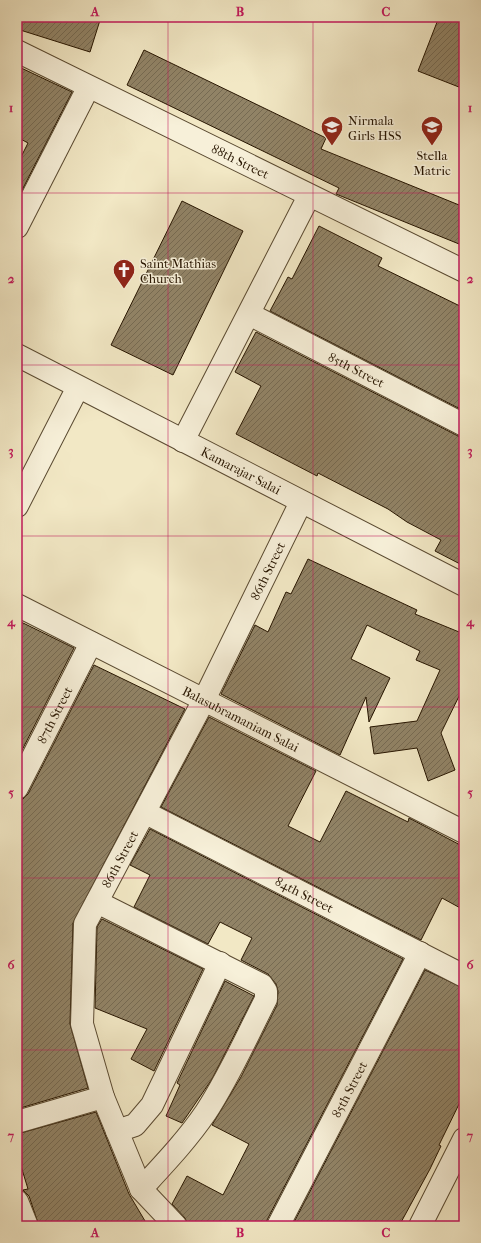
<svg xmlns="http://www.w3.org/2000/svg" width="481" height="1243" font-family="'IM FELL French Canon',serif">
	<defs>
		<pattern id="building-hatch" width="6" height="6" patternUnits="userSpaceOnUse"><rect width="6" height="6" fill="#918366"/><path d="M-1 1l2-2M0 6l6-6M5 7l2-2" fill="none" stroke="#766a52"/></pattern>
	</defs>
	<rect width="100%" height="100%" fill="#f2e8c5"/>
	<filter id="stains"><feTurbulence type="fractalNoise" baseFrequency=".005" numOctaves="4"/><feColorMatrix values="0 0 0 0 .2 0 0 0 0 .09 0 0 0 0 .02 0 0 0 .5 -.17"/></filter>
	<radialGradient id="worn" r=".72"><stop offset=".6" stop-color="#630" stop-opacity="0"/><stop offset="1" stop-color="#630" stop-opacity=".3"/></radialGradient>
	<g fill="url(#building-hatch)" stroke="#271500">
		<polygon points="17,17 101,17 90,52 17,29"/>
		<polygon points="439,17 464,17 464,89 418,71"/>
		<polygon points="144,50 326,138 321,149 464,207 464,246 336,194 339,188 127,85"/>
		<polygon points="17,66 72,92 17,200 17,165 28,143 17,137"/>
		<polygon points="182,201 243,231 173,375 111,345"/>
		<polygon points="319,226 382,258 378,266 464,308 464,411 270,311 288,277 292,279"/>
		<polygon points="256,332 458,436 464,437 464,566 435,551 441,540 407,522 388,509 318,473 317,476 236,434 261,386 235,372"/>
		<polygon points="308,559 417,610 415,614 464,634 464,686 441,733 455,770 428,781 417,748 374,754 370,727 417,721 440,670 416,660 420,651 367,625 351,659 390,678 369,722 366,697 340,755 221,694 255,625 268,632 286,592 291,594"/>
		<polygon points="17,620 74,648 17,760"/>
		<polygon points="94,665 185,709 73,923 70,1024 88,1088 17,1109 17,800 23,799 28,794"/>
		<polygon points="209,717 316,771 288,826 320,842 346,791 408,822 409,818 464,847 464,910 442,898 421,940 161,807"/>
		<polygon points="150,829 403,959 267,1220 266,1226 188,1226 185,1218 172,1204 187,1176 223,1195 249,1144 212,1125 241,1077 277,1005 278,991 276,984 268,974 241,960 252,938 220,922 208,944 134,907 150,875 130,865"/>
		<polygon points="102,919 203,969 154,1071 131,1059 147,1029 95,1008 97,927"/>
		<polygon points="425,970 464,988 464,1094 439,1145 441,1146 430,1169 399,1226 292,1226"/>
		<polygon points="225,981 254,996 212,1079 182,1123 166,1116 180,1085 177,1083"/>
		<polygon points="96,1112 129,1194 148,1226 39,1226 29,1196 23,1190 28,1189 17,1153 17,1134"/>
	</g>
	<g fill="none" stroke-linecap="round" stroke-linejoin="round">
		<g stroke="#5a4a31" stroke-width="24">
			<g id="minor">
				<path id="s1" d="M17 51 464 271"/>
				<polyline points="17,227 88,88"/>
				<path id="s2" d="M249 314 464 425"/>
				<path id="s3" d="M17 355 464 585"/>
				<polyline points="183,441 309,196"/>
				<polyline points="17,506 78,387"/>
				<path id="s4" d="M17 605 464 832"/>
				<path id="s5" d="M17 788 91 643"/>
				<path id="s6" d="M146 813 464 976"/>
				<path d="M97 902 262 985 266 991V999C247 1036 229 1077 206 1112 187 1140 164 1164 141 1189"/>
				<polyline points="17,1122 103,1097"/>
				<polyline points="117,1131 135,1125 152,1105 220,963"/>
				<polyline points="17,1201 27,1226"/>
				<path id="s7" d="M176 1226 141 1189 103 1097 82 1024 85 924 204 700 301 502"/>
				<path id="s8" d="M278 1226 420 953"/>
				<polyline points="420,1226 464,1139"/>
			</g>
		</g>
		<use href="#minor" stroke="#f7f0d9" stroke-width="22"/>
	</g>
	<path fill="none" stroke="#c2185b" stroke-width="1" stroke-opacity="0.55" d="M168 17V1226M313 17V1226M17 193H464M17 365H464M17 536H464M17 707H464M17 878H464M17 1050H464"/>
	<defs>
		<g id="school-pin" transform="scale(1.15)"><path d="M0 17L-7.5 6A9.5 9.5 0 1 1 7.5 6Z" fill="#8f2418" stroke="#f7f0d9"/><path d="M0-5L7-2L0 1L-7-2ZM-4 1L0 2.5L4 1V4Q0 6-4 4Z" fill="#fff"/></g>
		<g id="church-pin" transform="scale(1.15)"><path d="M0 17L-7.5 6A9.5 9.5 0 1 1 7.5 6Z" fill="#8f2418" stroke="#f7f0d9"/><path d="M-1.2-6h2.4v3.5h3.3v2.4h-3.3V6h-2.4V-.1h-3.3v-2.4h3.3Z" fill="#fff"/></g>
	</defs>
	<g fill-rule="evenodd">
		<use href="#school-pin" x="332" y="127"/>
		<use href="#school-pin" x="432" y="127"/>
		<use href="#church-pin" x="124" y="270"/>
	</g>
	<g text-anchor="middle" stroke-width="3" stroke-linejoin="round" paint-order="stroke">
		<g font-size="13" fill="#271500" stroke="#f7f0d9" text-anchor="start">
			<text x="348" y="125">Nirmala<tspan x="348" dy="15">Girls HSS</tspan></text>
			<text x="432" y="160" text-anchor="middle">Stella<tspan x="432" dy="15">Matric</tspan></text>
			<text x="140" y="268">Saint Mathias<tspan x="140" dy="15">Church</tspan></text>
		</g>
		<g font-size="13" fill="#271500" stroke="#f7f0d9">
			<text dy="5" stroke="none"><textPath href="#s1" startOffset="249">88th Street</textPath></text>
			<text dy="5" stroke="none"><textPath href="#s2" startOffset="121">85th Street</textPath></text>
			<text dy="5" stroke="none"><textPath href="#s3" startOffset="252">Kamarajar Salai</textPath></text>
			<text dy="5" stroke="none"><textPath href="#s7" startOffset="724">86th Street</textPath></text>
			<text dy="5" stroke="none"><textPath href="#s5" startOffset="82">87th Street</textPath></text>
			<text dy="5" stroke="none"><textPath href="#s4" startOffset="251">Balasubramaniam Salai</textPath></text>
			<text dy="5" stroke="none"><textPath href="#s7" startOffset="400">86th Street</textPath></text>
			<text dy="5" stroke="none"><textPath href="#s6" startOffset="178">84th Street</textPath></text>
			<text dy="5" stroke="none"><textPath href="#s8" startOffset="154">85th Street</textPath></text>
		</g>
	</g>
	<rect width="481" height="1243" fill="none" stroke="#f2e8c5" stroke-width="44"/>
	<rect x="22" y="22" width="437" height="1199" fill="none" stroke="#c2185b" stroke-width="1.5"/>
	<g font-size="13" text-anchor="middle" font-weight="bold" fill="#c2185b">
		<text x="95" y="16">A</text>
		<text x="240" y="16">B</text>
		<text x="386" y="16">C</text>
		<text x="11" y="112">1</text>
		<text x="470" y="112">1</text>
		<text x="11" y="283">2</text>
		<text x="470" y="283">2</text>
		<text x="11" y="455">3</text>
		<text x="470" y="455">3</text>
		<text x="11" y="626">4</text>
		<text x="470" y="626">4</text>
		<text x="11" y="797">5</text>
		<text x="470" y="797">5</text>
		<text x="11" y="969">6</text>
		<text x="470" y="969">6</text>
		<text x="11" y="1140">7</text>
		<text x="470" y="1140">7</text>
		<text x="95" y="1237">A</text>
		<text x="240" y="1237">B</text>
		<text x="386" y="1237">C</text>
	</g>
	<rect width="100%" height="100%" filter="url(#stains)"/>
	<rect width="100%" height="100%" fill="url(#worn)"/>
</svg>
